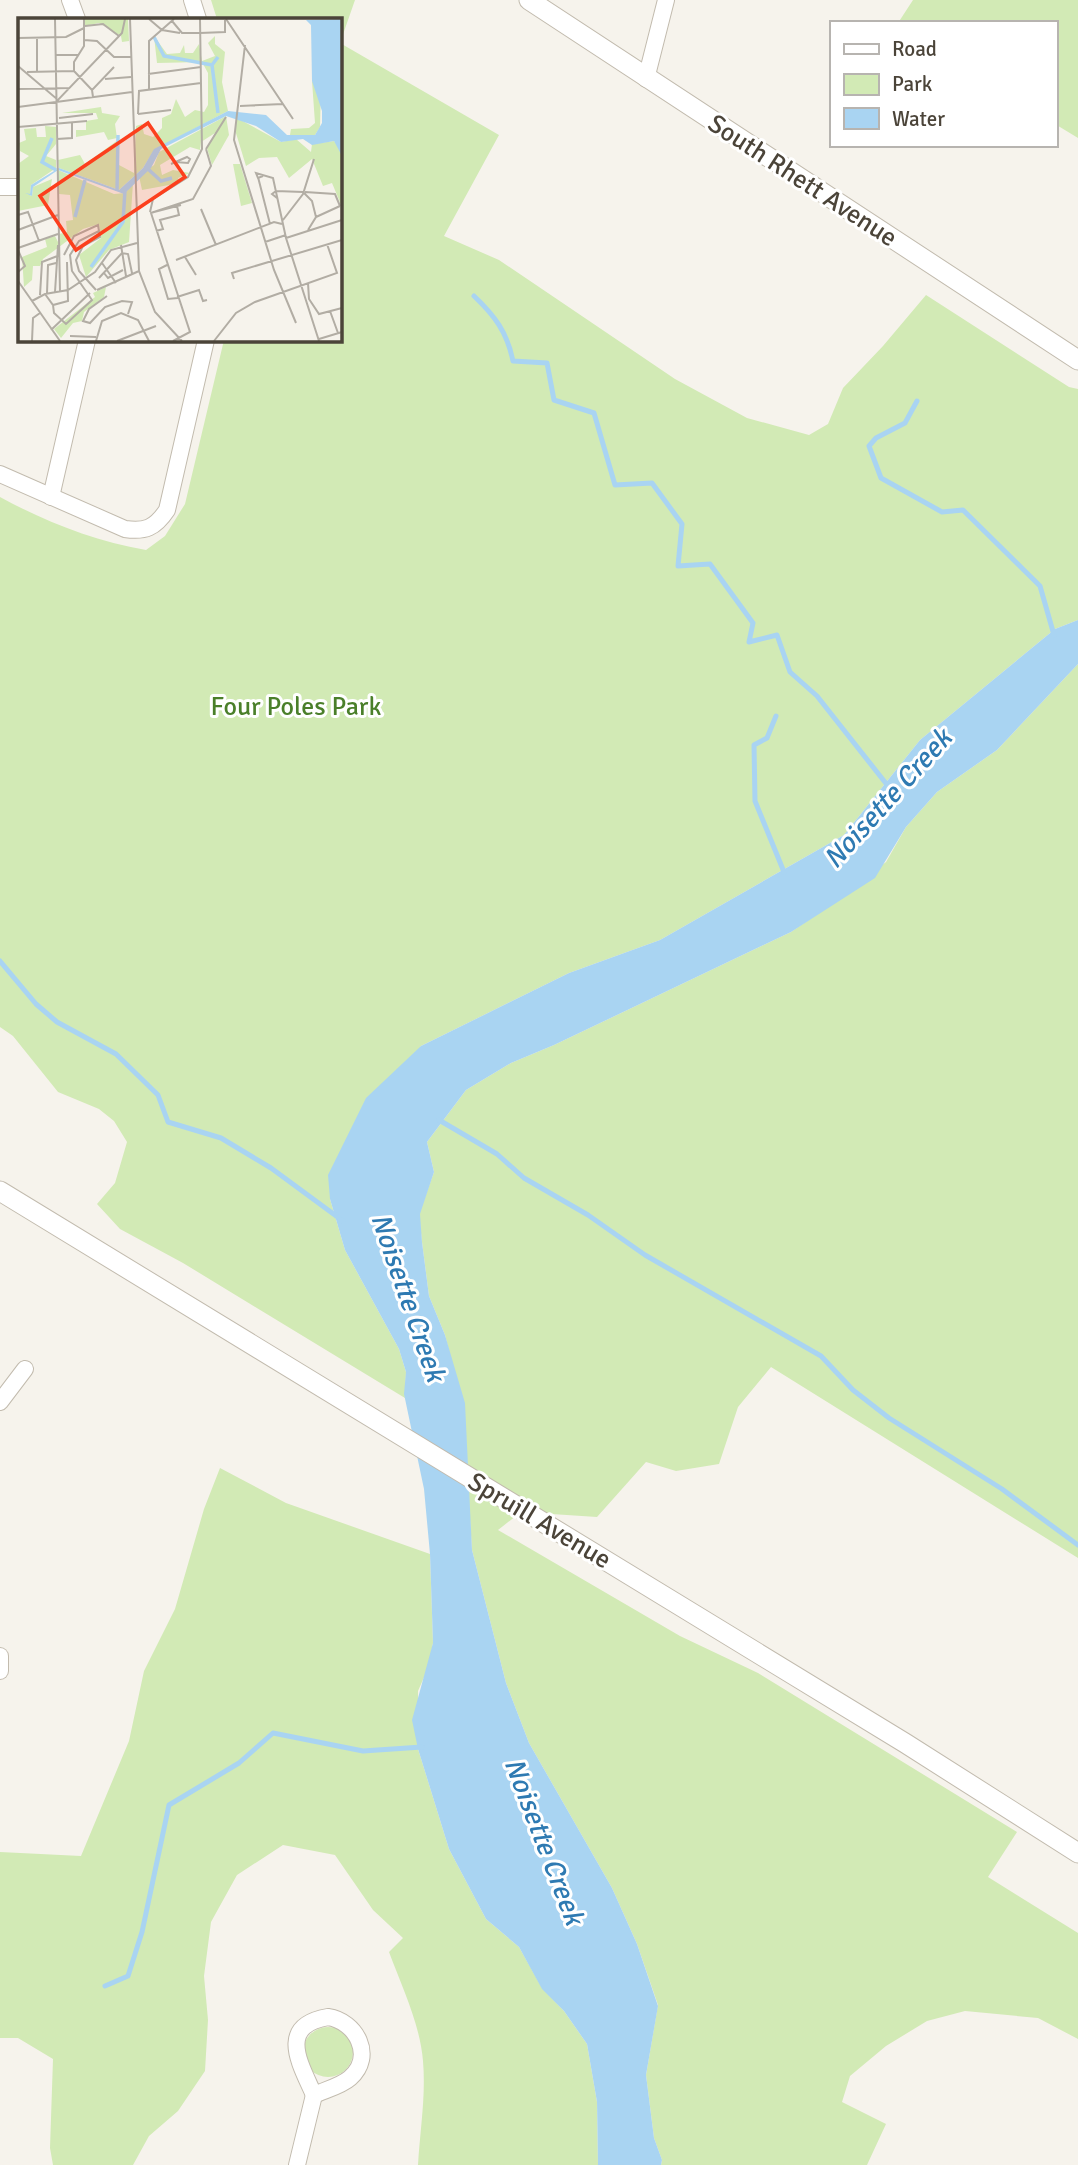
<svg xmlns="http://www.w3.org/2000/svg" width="1078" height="2165" font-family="Signika,sans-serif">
	<rect width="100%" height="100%" fill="#f6f3ec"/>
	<g fill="#d2eab5">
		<polygon points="211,0 355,0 340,43 340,19 217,19"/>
		<polygon points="913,0 1078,0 1078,138 1055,124 1055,23 898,23"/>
		<path d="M340 43 499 135 444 236 499 260 675 379 747 418 809 435 828 424 843 388 883 346 926 295 1069 387 1078 389V620L1055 629 920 740 844 835 660 940 569 973 421 1046 330 1199 345 1250 399 1349 406 1372 405 1398 183 1263 120 1229 97 1204 115 1183 127 1142 114 1121 99 1109 58 1092 13 1036 0 1027V497C46 522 94 541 146 550L165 536 185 504 224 340H340Z"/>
		<polygon points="1078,664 1078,1558 771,1367 738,1407 719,1464 676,1471 646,1462 597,1517 521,1512 498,1530 680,1636 758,1673 1017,1832 988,1877 1078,1933 1078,2039 1038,2018 965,2011 927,2021 886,2046 850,2076 842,2102 886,2124 867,2165 661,2165 662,2160 654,2138 646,2075 658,2005 637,1944 612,1888 529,1743 506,1683 472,1550 466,1459 451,1359 445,1335 429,1296 422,1242 419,1214 434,1172 427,1142 466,1090 511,1063 554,1045 791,932 829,906 886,862 906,827 937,792 997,750"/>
		<path d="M220 1468 286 1503 430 1554 433 1643 429 1666 418 1691V1749L449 1849 486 1919 519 1947 542 1988 564 2011 587 2044 597 2102 598 2165H418C420 2130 426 2096 423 2061 420 2024 402 1987 389 1952L403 1938 373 1910 335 1855 283 1845 237 1875 211 1922 204 1976 208 2020 205 2071 178 2111 149 2136 133 2165H53L50 2148 53 2059 18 2038H0V1852L81 1856 129 1741 144 1671 175 1609 204 1509Z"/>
		<circle cx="328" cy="2052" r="25"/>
	</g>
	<polygon fill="#a9d4f2" points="1078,620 1078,664 997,750 937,792 906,827 875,878 791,932 554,1045 511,1063 466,1090 427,1142 434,1172 420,1214 422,1242 429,1296 445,1335 465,1403 472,1550 506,1683 529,1743 612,1888 637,1944 658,2006 646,2075 654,2138 662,2160 661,2165 598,2165 597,2102 587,2044 564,2011 542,1989 519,1947 486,1919 449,1849 418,1749 412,1720 433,1643 430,1554 424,1489 404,1394 406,1372 399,1349 345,1250 330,1199 328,1175 366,1098 421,1046 569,973 660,940 844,835 920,740 1055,629"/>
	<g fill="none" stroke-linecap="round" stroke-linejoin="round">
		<g stroke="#a9d4f2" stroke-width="5">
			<path d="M474 296C495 316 507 332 513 361L547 363 554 400 594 413 615 485 652 483 682 524 678 566 710 564 753 623 749 642 777 635 790 672 817 696 888 786"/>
			<polyline points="917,401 905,423 876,438 869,446 881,478 942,512 963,510 1040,586 1054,635"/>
			<polyline points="776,716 767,738 754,745 755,801 784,872"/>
			<polyline points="0,961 36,1004 57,1022 116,1054 158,1095 168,1122 221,1138 271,1168 343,1221"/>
			<polyline points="439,1120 497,1154 524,1178 588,1215 645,1255 821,1356 853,1390 889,1418 1002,1489 1078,1545"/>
			<polyline points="105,1986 128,1976 142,1932 169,1805 239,1763 273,1733 363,1751 422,1747"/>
		</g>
		<g stroke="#c2bbae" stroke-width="18">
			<g id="minor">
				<polyline points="70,0 77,19"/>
				<polyline points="192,0 198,19"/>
				<polyline points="646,79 666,0"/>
				<polyline points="0,187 19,187"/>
				<path d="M0 474 125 529C145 532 155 528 167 510L206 340"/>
				<polyline points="51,497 87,340"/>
				<polyline points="0,1402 25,1369"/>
				<polyline points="0,1656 0,1671"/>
				<path d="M328 2017C356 2021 375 2056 350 2078 341 2086 325 2090 314 2095 301 2065 276 2026 328 2017Z"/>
				<polyline points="297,2165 314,2095"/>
			</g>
		</g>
		<g stroke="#c2bbae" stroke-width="21">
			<g id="tertiary">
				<polyline points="529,0 1078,360"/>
				<polyline points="0,1191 905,1743 1078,1853"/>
			</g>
		</g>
		<use href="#minor" stroke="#fff" stroke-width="16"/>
		<use href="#tertiary" stroke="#fff" stroke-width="19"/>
	</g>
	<g text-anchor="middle" stroke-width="6" stroke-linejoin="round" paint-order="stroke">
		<g font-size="26" fill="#4b4439" stroke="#fff">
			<text transform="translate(803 180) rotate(33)" y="9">South Rhett Avenue</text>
			<text transform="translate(540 1520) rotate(31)" y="9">Spruill Avenue</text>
		</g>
		<g font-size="26" fill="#4a7f2a" stroke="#fff">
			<text x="296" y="715">Four Poles Park</text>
		</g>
		<g font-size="28" font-style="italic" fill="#2e7ab2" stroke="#fff">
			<text transform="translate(887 798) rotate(-48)" y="10">Noisette Creek</text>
			<text transform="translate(409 1297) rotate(71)" y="10">Noisette Creek</text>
			<text transform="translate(545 1841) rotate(69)" y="10">Noisette Creek</text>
		</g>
	</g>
	<g transform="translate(18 18)">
		<rect width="324" height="324" fill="#f6f3ec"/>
		<path d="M66 1H110L111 23 104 24 103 18 81 5 66 8ZM136 18 149 36 162 35 166 27 167 35H175L181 26 184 43 197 38 190 25 197 18V26L207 34 204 64 210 93 136 132 125 150 101 172 41 150 40 142 62 137 67 146 100 122 101 147 116 155 118 108 124 106 126 116 135 119 144 110V100L153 96 158 81 167 99 177 92 186 94 190 87V55L184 44 139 45ZM294 63 303 69 302 109 297 117H272L273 111 291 110 297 105ZM83 89 84 95 102 98 97 106 99 120 90 122 86 114 58 119V112H68V103L80 101 78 95H44ZM208 98 211 117 194 147 189 130 197 115 183 124 182 132 172 129 142 147 144 157 155 152 172 155 160 160 162 165 124 172 121 158 136 147 141 134ZM219 100 263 124 278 121 293 134 294 126 316 123 324 133V189L314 165 305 168 294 141 271 160 259 139 241 140 228 148 217 112ZM27 108 38 109V126L28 138 38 142V150L13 167 12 177 7 175 14 178 15 169 34 161 30 187 0 193V146L11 138 2 133 1 125 8 122 6 111 18 110 19 119H28ZM215 146H222L234 185 223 188ZM40 152 96 176 107 175 115 165 111 224 91 232 68 259 61 237 83 220 81 206 65 211 25 241 22 248H15L14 262 6 269 4 239 29 229 27 221 37 218 40 224 41 216 49 214 48 203 55 202 52 177 41 176ZM88 269 86 279 66 294 64 303 55 305 43 320 36 311 77 279 75 275Z" fill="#d2eab5"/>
		<path d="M324 1V138L316 123 294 127 285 121 263 124 238 108 208 98 143 131 133 150 106 176 40 152 15 169 14 178 7 175 12 176 13 167 41 150 101 172 125 150 136 131 210 93 248 97 269 117H297L304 105V93L294 63 293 7 288 2Z" fill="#a9d4f2"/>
		<path fill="none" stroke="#a9d4f2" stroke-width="3.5" d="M136 19 146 38 194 47M200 39 194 47 200 95M34 120 24 144 38 152M130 151 143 163 154 160M99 173 100 117M57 199 67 162M73 249 105 204 107 172"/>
		<path fill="none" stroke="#b2ada4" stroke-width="2" d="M37 1 42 274M66 1V28L56 44V53L74 72M112 1 121 253 137 294 164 323M131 1 144 12 162 15M208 1 275 101M154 3 164 15H182L207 14V2M67 8 85 6 101 18M0 20 48 19 66 10M19 21V54M66 22 79 23 96 39H113M227 27 216 122 256 252 278 305M38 37H60M0 48 40 82 104 15 107 1M9 54 56 53M130 56 183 49M87 61 113 59M0 71 52 70M131 72V23L156 1M75 79 74 72 96 49M222 88 265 86M0 89 114 74M120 96 121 73 183 65M120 96 153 92M41 100 75 96M0 109 69 103M39 121 54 120V105M188 131 208 99M153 146 169 139 172 141 170 145 157 144M245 158 240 160 238 155 255 160 268 220 301 323M240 159 252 206M287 174 317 176 322 188M259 180 254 176 258 173 285 174 294 183 298 199 290 212M183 191 198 227M132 194 135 181 170 159 184 131 182 1M136 194 163 187M0 197 10 194 21 223M298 199 322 188M265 202 285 176 296 141M0 212 40 197M138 213 145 211 142 202 161 197 159 188M268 220 324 202M247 224 268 217M103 227 108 258M0 230 40 216M0 232 7 248 0 254M46 237 56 218 80 207 82 219 65 228 58 242 61 253 78 272M167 239 178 257M158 242 256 204 264 206M84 245 98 265M149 247 141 251 150 281 160 280M86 255 90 260 105 252M81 260 104 235 110 236 114 255M216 261 214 255 324 222M0 263 42 323M290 265 291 281 301 296 324 290M79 272 121 253M37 274 40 227M29 275 30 247 38 245M27 276 35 287 50 283 49 244M22 277 24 244 42 237M89 278 71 291 65 303 72 305 87 289 104 283 114 284 110 296M159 279 181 272 185 283 189 282M14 283 27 276 50 272 77 254 93 232 119 225M35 287 36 295 48 306 74 282 54 253 52 237 61 223 81 213M312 293 320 315M33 312 72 275M52 318 78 319M301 321 324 314M14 323 15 300 22 295M78 323 84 303 103 295 120 302 131 323M99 323 138 308M155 323 172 314 133 195 175 181 193 148 188 131M196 323 218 295 237 284 319 255 309 226"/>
		<path fill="#fc3f1d" fill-opacity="0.15" stroke="#fc3f1d" stroke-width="3.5" d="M130 105 167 159 58 232 22 178Z"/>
		<rect width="324" height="324" fill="none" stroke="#4b4439" stroke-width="3.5"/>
	</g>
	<rect x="830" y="21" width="228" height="126" fill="#ffffff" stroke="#b7b4b0" stroke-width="2"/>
	<rect x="844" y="44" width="35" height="10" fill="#ffffff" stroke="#b7b4b0" stroke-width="2"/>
	<text x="892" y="56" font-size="21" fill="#4b4439">Road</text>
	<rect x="844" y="74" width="35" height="21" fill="#d2eab5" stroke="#b7b4b0" stroke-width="2"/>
	<text x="892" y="91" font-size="21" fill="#4b4439">Park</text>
	<rect x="844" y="108" width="35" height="21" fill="#a9d4f2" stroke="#b7b4b0" stroke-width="2"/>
	<text x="892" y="126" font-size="21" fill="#4b4439">Water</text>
</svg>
